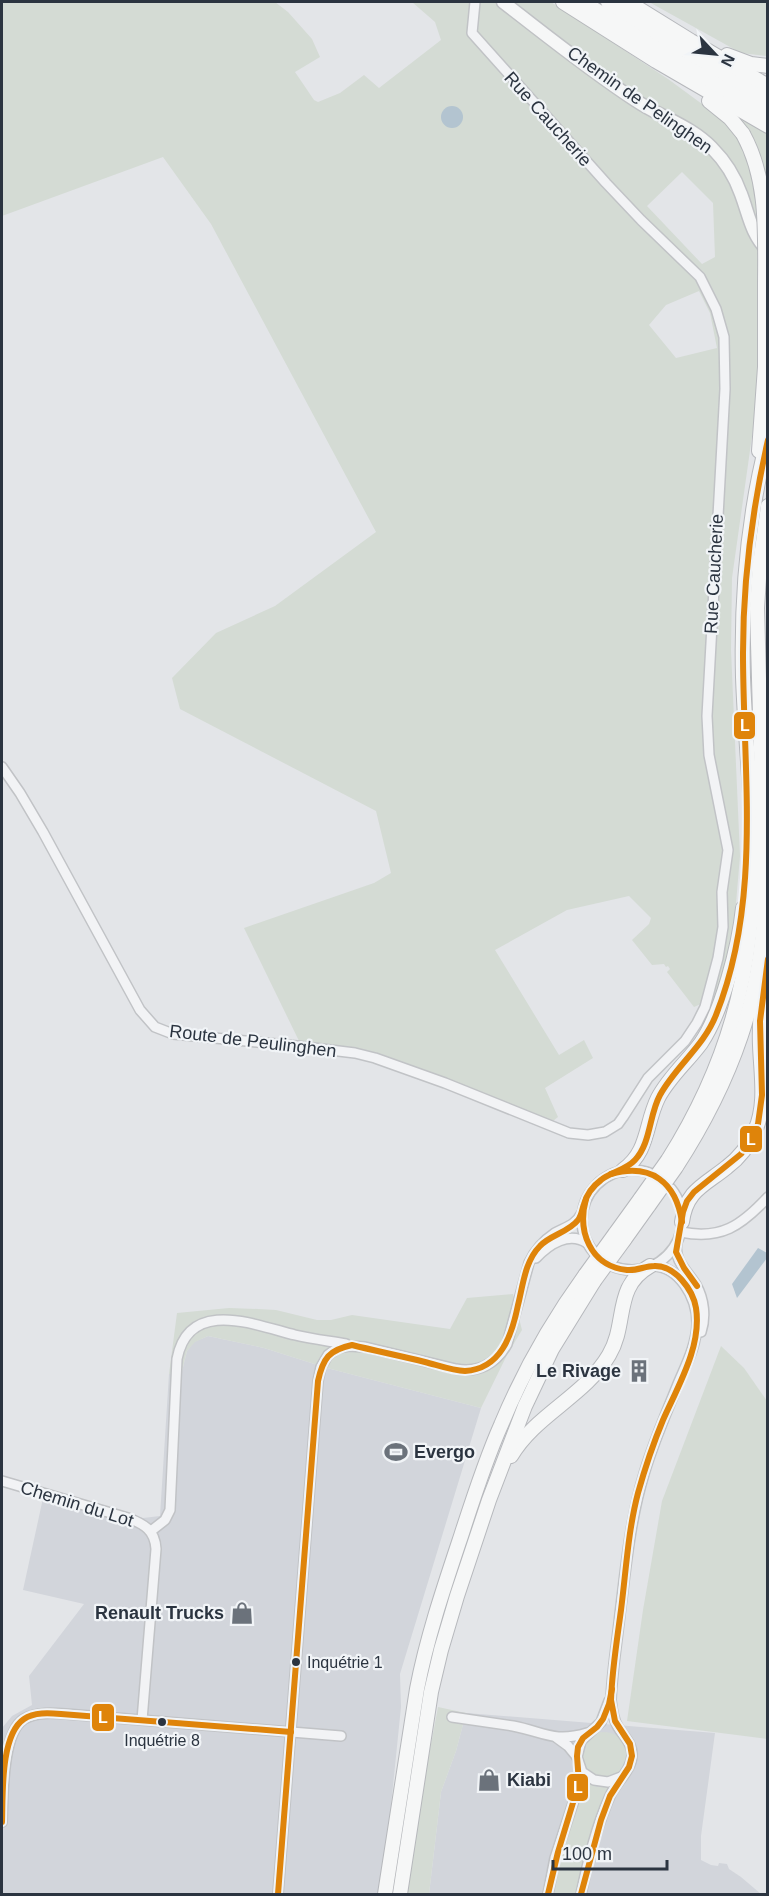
<svg xmlns="http://www.w3.org/2000/svg" width="769" height="1896" font-family="Arial,sans-serif">
	<rect width="100%" height="100%" fill="#e3e5e8"/>
	<g fill="#d2d5db">
		<polygon points="208,1336 264,1348 327,1368 481,1408 400,1674 401,1707 382,1894 2,1894 2,1728 12,1716 32,1705 29,1676 84,1604 23,1590 45,1489 143,1518 160,1516 169,1374 182,1371 187,1351 194,1342"/>
		<polygon points="466,1713 715,1733 701,1836 701,1860 711,1865 718,1866 719,1863 727,1864 729,1869 741,1877 761,1894 429,1894 441,1792 456,1751"/>
	</g>
	<g fill="#d4dbd4" fill-rule="evenodd">
		<path d="M2 2H275L288 12 312 39 320 57 295 72 314 100 318 102 340 93 364 75 379 88 441 40 435 22 412 2H551L668 79 717 115 735 116 767 134V400L757 401 732 578 731 650 740 856 734 927 715 1000 701 1004 694 1007 667 972 670 969 668 966 666 967 664 964 652 965 632 940 649 924 651 918 629 896 567 910 495 950 559 1055 584 1040 593 1058 545 1088 558 1117 553 1121 386 1056 366 1051 300 1043 244 928 374 883 391 873 376 811 180 709 172 678 216 633 275 606 376 532 211 224 163 157 2 216ZM682 172 713 203 715 257 702 264 647 206ZM699 291 710 313 717 348 676 358 649 325 666 305Z"/>
		<polygon points="649,2 767,2 767,56 741,53"/>
		<polygon points="513,1294 522,1330 507,1355 481,1408 327,1368 264,1348 208,1336 195,1342 187,1351 182,1371 169,1374 177,1313 229,1308 258,1309 276,1310 317,1320 331,1320 352,1315 450,1329 467,1298"/>
		<polygon points="721,1346 744,1368 767,1401 767,1739 627,1721 643,1610 662,1501"/>
		<polygon points="438,1707 466,1713 456,1751 441,1792 429,1894 407,1894 422,1792"/>
		<circle cx="604" cy="1755" r="23"/>
		<polygon points="586,1782 597,1787 609,1787 592,1835 577,1894 553,1894 568,1832"/>
	</g>
	<g fill="#b3c4d0">
		<circle cx="452" cy="117" r="11"/>
		<polygon points="758,1248 767,1253 767,1258 737,1298 732,1284"/>
	</g>
	<g fill="none" stroke-linecap="round" stroke-linejoin="round">
		<g stroke="#c1c3c6" stroke-width="12">
			<g id="minor">
				<polyline points="2,767 20,793 43,832 140,1010 155,1027 173,1034 297,1046 355,1053 375,1058 445,1083 569,1133 588,1135 605,1132 618,1124 623,1117 648,1078 685,1041 697,1023 705,1007 718,958 723,927 722,892 728,850 709,755 707,716 725,389 724,337 716,309 700,277 641,220 606,183 472,33 475,2"/>
				<circle cx="632" cy="1220" r="50"/>
				<path d="M681 1232C721 1240 741 1226 768 1197"/>
				<path d="M677 1243C673 1260 688 1272 696 1285 704 1299 706 1317 701 1332"/>
				<path d="M536 1258C549 1244 569 1231 587 1243"/>
				<path d="M2 1481 128 1518C144 1524 155 1530 156 1549L142 1720"/>
				<path d="M151 1531 165 1520 170 1510 177 1359C189 1297 255 1325 295 1335 312 1339 329 1341 346 1344"/>
				<polyline points="609,1701 601,1722 581,1741 577,1757 582,1772 594,1780 608,1782 621,1777"/>
				<path d="M452 1717C472 1720 492 1723 513 1726 544 1732 554 1743 587 1733"/>
				<polyline points="557,1738 568,1746 577,1757"/>
				<path d="M2 1822C3 1798 2 1732 24 1719 37 1712 52 1713 66 1714L341 1736"/>
				<path d="M278 1894 318 1381 321 1367 328 1355 338 1348 349 1346 365 1347 456 1369C478 1373 496 1364 507 1344L529 1263C535 1250 543 1241 555 1233 566 1227 576 1225 582 1213"/>
				<polyline points="548,1894 555,1858 579,1785 580,1768"/>
				<path d="M581 1894C588 1861 596 1827 610 1796 616 1782 631 1771 632 1756 633 1744 624 1737 618 1727 613 1719 612 1710 611 1700 612 1672 617 1643 620 1614 626 1567 630 1520 644 1474 653 1443 666 1414 678 1384 686 1365 697 1344 697 1323 697 1298 679 1264 650 1266"/>
			</g>
		</g>
		<g stroke="#c0c2c5" stroke-width="15">
			<path id="major" d="M503 2C546 35 589 70 635 100 660 117 691 126 712 148 725 161 735 177 741 194 749 215 751 234 768 251"/>
		</g>
		<g stroke="#b6b8bc" stroke-width="16">
			<g id="highway">
				<polyline points="563,2 656,61 768,126"/>
				<polyline points="583,2 679,62 768,114"/>
				<polyline points="608,2 683,49 768,99"/>
				<polyline points="628,2 691,41 768,86"/>
				<polyline points="727,55 751,64 768,66"/>
				<polyline points="709,101 730,118 743,134"/>
				<polyline points="759,451 765,367 765,290"/>
				<path d="M668 1160C711 1092 740 1017 749 936 759 850 746 763 743 677 741 598 748 515 768 438"/>
				<path d="M676 1167C731 1082 764 995 765 892L757 608 760 564 768 506"/>
				<path d="M623 1170C649 1152 645 1124 658 1098 669 1077 687 1062 701 1043 722 1012 739 946 743 908"/>
				<path d="M682 1222C686 1190 705 1185 727 1167 739 1158 749 1145 755 1131 767 1104 761 1074 760 1045 759 1024 761 1005 763 985"/>
				<polyline points="615,1234 641,1198"/>
				<polyline points="624,1240 649,1205"/>
				<path d="M511 1456C535 1415 585 1396 609 1355 628 1323 613 1287 650 1266"/>
				<path d="M385 1894 417 1689C427 1637 444 1587 461 1536 473 1499 485 1461 501 1425 523 1372 552 1321 586 1274"/>
				<polyline points="400,1894 431,1692 441,1650 457,1596 489,1500 525,1406 552,1349 594,1281"/>
			</g>
		</g>
		<use href="#minor" stroke="#f2f3f5" stroke-width="9"/>
		<use href="#major" stroke="#f6f7f7" stroke-width="12"/>
		<use href="#highway" stroke="#f6f7f7" stroke-width="14"/>
		<g stroke="#b6b8bc" stroke-width="16" stroke-linecap="butt">
			<g id="highway-bridge">
				<path d="M743 134C769 181 765 236 765 290"/>
				<polyline points="641,1198 668,1160"/>
				<polyline points="649,1205 676,1167"/>
				<polyline points="586,1274 615,1234"/>
				<polyline points="594,1281 624,1240"/>
			</g>
		</g>
		<use href="#highway-bridge" stroke="#f6f7f7" stroke-width="14"/>
		<g stroke="#f1f4f7" stroke-width="10">
			<g id="bus-1">
				<path d="M611 1174C651 1163 676 1182 682 1222"/>
				<polyline points="697,1286 684,1268 676,1252 683,1212 687,1201 694,1192 741,1154 750,1141 758,1124 762,1095 760,1021 768,959"/>
				<path d="M2 1822C3 1796 0 1735 24 1719 34 1712 49 1713 61 1714L291 1732"/>
				<path d="M278 1894 318 1381C323 1358 329 1350 352 1345 376 1351 401 1356 425 1362 437 1365 453 1371 465 1371 501 1369 512 1335 518 1305 523 1285 525 1261 540 1246 550 1235 569 1232 578 1220 582 1215 582 1209 584 1204 587 1194 593 1186 601 1180 611 1172 626 1170 635 1160 651 1143 649 1115 660 1095 676 1066 704 1046 716 1015 762 900 743 774 743 653 743 581 752 510 768 440"/>
				<polyline points="548,1894 558,1852 579,1783 577,1756 578,1747 583,1738 597,1727 603,1719 609,1704 612,1689"/>
				<path d="M581 1894 601 1820 610 1796 629 1767 632 1756 630 1744 615 1721 611 1700C612 1670 617 1640 621 1610 626 1571 628 1531 638 1493 645 1468 653 1444 663 1420 678 1386 702 1346 696 1308 693 1290 675 1265 654 1266 645 1266 637 1271 627 1270 590 1266 577 1231 586 1199"/>
			</g>
		</g>
		<use href="#bus-1" stroke="#df840a" stroke-width="6"/>
	</g>
	<defs>
		<g id="building-bare" transform="scale(1.8)"><path d="M-4-6H4V6H1V3H-1V6H-4ZM-2.5-4.3h1.7v1.8h-1.7ZM.8-4.3h1.7v1.8H.8ZM-2.5-1h1.7V.8h-1.7ZM.8-1h1.7V.8H.8Z" fill="#6b727b" stroke="#f1f4f7" stroke-width="2.5" paint-order="stroke"/></g>
		<g id="stadium-bare" transform="scale(1.8)"><path d="M0-5a6.5 5 0 1 0 0 10a6.5 5 0 1 0 0-10ZM-3.5-1.8h7v3.6h-7Z" fill="#6b727b" stroke="#f1f4f7" stroke-width="2.5" paint-order="stroke"/></g>
		<g id="shop-bare" transform="scale(1.8)"><path d="M-5-2.5h2.3a2.7 3.5 0 0 1 5.4 0H5L5.5 6h-11ZM-1.5-2.5h3a1.5 2.3 0 0 0-3 0Z" fill="#6b727b" stroke="#f1f4f7" stroke-width="2.5" paint-order="stroke"/></g>
	</defs>
	<g fill-rule="evenodd">
		<use href="#building-bare" x="639" y="1371"/>
		<use href="#stadium-bare" x="396" y="1452"/>
		<use href="#shop-bare" x="242" y="1613"/>
		<use href="#shop-bare" x="489" y="1780"/>
	</g>
	<g fill="#2b3440" stroke="#f1f4f7" stroke-width="2">
		<circle cx="296" cy="1662" r="5"/>
		<circle cx="162" cy="1722" r="5"/>
	</g>
	<g text-anchor="middle" stroke-width="4.5" stroke-linejoin="round" paint-order="stroke">
		<g font-size="16" fill="#2b3440" stroke="#f1f4f7" text-anchor="start">
			<text x="307" y="1668">Inquétrie 1</text>
			<text x="162" y="1746" text-anchor="middle">Inquétrie 8</text>
		</g>
		<g font-size="18" fill="#2b3440" stroke="#f1f4f7">
			<text transform="translate(640 100) rotate(35)" y="6">Chemin de Pelinghen</text>
			<text transform="translate(548 119) rotate(48)" y="6">Rue Caucherie</text>
			<text transform="translate(714 574) rotate(-87)" y="6">Rue Caucherie</text>
			<text transform="translate(253 1041) rotate(7)" y="6">Route de Peulinghen</text>
			<text transform="translate(77 1504) rotate(17)" y="6">Chemin du Lot</text>
		</g>
		<g font-size="18" font-weight="bold" fill="#2b3440" stroke="#f1f4f7" text-anchor="end">
			<text x="621" y="1377">Le Rivage</text>
			<text x="414" y="1458" text-anchor="start">Evergo</text>
			<text x="224" y="1619">Renault Trucks</text>
			<text x="507" y="1786" text-anchor="start">Kiabi</text>
		</g>
	</g>
	<g stroke="#f1f4f7" stroke-width="2">
		<rect x="733" y="711" width="23" height="29" rx="6" fill="#df840a"/>
		<rect x="739" y="1125" width="24" height="28" rx="6" fill="#df840a"/>
		<rect x="91" y="1703" width="24" height="29" rx="6" fill="#df840a"/>
		<rect x="566" y="1773" width="23" height="29" rx="6" fill="#df840a"/>
	</g>
	<g font-size="16" text-anchor="middle" font-weight="bold" fill="#fff">
		<text x="745" y="731">L</text>
		<text x="751" y="1145">L</text>
		<text x="103" y="1723">L</text>
		<text x="578" y="1793">L</text>
	</g>
	<rect width="769" height="1896" fill="none" stroke="#2b3440" stroke-width="6"/>
	<g transform="translate(715 54) rotate(116)" stroke="#f1f4f7" stroke-width="4.5" paint-order="stroke">
	<path d="M0-4.5L10 22L0 15L-10 22Z" fill="#2b3440"/>
	<text y="-9" font-size="16" font-weight="bold" text-anchor="middle" fill="#2b3440">N</text>
	</g>
	<path d="M553 1860v9h114v-9" fill="none" stroke="#2b3440" stroke-width="3"/>
	<text x="562" y="1860" font-size="18" fill="#2b3440" stroke="#f1f4f7" stroke-width="4.5" paint-order="stroke">100 m</text>
</svg>
